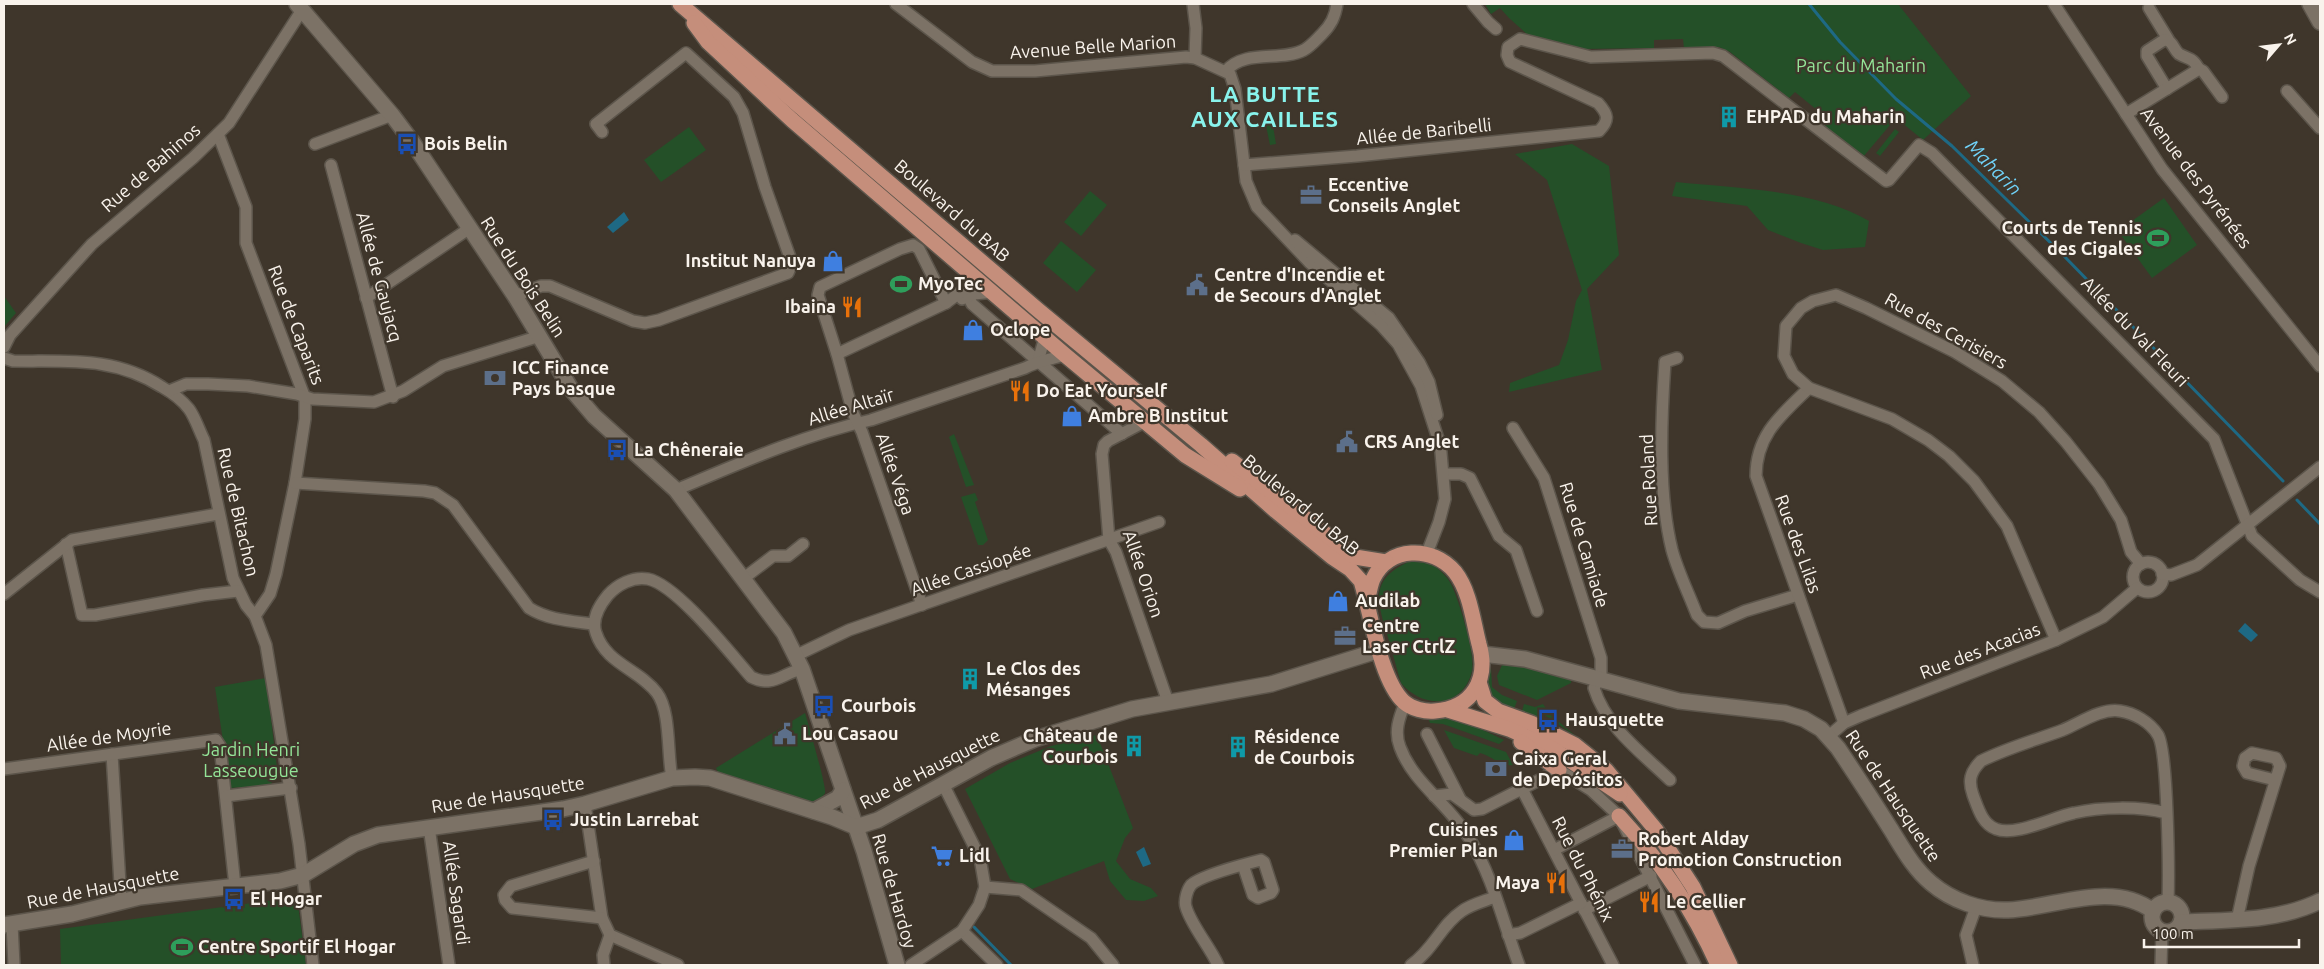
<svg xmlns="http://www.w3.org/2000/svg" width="2324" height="969" font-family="Ubuntu,sans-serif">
	<rect width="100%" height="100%" fill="#3f362b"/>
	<g fill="#245028">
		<polygon points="1485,4 1898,4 1971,96 1923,140 1896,118 1863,157 1812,117 1817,110 1795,92 1789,98 1730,52 1719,47 1684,48 1683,39 1654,40 1654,48 1579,49 1529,36 1509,18 1500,8 1491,14"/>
		<polygon points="1272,120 1276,144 1270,145 1265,121"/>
		<polygon points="689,127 706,150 661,182 644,160"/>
		<polygon points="1895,129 1899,132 1880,156 1876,153"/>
		<polygon points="1572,144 1609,166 1619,255 1587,289 1602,370 1509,392 1510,383 1559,365 1568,340 1576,301 1582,290 1547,180 1515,154"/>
		<path d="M1676 182C1735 188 1818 190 1869 221L1865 247 1823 250 1801 243 1768 230 1747 206 1672 196Z"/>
		<polygon points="1090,191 1107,205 1081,236 1064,222"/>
		<polygon points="2164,198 2197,245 2152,278 2118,231"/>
		<polygon points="1061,241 1096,270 1077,292 1043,263"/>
		<polygon points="4,296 16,313 4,327"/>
		<polygon points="954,434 974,485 966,487 949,437"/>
		<polygon points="975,493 978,500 975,502 988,540 983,545 978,545 961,497"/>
		<path d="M1408 562C1419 562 1428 562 1437 568 1443 573 1449 579 1452 586 1459 601 1476 656 1472 671 1463 708 1424 710 1401 683 1396 667 1392 650 1387 634 1377 600 1370 580 1408 562Z"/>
		<polygon points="1503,663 1572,677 1571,683 1537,700 1499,685 1497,676"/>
		<polygon points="1491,668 1492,687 1502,695 1517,701 1514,709 1505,707 1488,695 1485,682"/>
		<polygon points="266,678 278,776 271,777 272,785 230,788 215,687"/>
		<polygon points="1524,704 1535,707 1543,704 1551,715 1577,737 1543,714 1539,719 1522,711"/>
		<path d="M805 713C808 723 827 788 825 793 823 797 817 800 813 803L718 772 716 768Z"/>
		<polygon points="1428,718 1458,718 1504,740 1499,744 1443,724 1430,723"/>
		<path d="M1444 730 1506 752 1513 765C1501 767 1492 756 1480 753L1477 756 1454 748Z"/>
		<polygon points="1097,735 1133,828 1125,838 1116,861 1130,879 1151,888 1158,896 1144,901 1126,900 1110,881 1104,861 1032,889 1010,879 965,789 1010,763 1051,746"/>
		<polygon points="297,897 306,965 61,965 60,929"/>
	</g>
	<g fill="#1e6984">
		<polygon points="624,212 629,220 613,233 607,227"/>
		<polygon points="2245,623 2258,635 2251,642 2238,631"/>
		<polygon points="1144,847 1151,864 1143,867 1136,852"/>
	</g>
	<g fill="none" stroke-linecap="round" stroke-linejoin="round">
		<g stroke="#1e6984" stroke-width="3">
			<polyline points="1809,4 1840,42 1896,99 1952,146 2062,254 2283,481"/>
			<polyline points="2297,500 2320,524"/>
			<polyline points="974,927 1011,965"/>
		</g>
		<g stroke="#5c554b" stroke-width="14">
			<g id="street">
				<polyline points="896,4 972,62 992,71 1035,71 1186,57 1195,58 1230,74 1235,89 1246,181 1257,207 1309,262 1381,325 1398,344 1421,386 1441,448"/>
				<polyline points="1193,4 1196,28 1195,58"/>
				<polyline points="1473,4 1488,22 1496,29"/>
				<polyline points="2054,4 2162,169 2320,366"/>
				<polyline points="2149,8 2168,39"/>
				<path d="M1226 71C1244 49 1281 62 1304 50 1311 46 1316 40 1322 34 1331 25 1335 17 1337 4"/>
				<path d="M2167 89 2147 56V51L2164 40C2173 40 2173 49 2179 54 2190 60 2192 57 2199 69"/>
				<polyline points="2287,91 2320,128"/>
				<polyline points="2126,114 2199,69 2203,71 2222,97"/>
				<polyline points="218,134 246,207 246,243 305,398 305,419 295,483 276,574 270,594 255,616"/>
				<polyline points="315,144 392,115"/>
				<polyline points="331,165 393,397"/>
				<path d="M1244 165 1357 156 1599 131C1610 120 1608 114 1598 103L1510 62 1507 55 1508 47 1520 39 1591 57 1713 53 1723 56 1886 181 1889 180 1919 145 1932 153 2214 439 2252 536 2300 580 2320 592"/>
				<polyline points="1295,240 1389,318 1419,362 1429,382 1437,415"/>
				<polyline points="515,296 541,286 550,286 633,321 645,323 659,320 788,273 792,263 765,187 743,113 734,97 686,53 596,124 602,132"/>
				<polyline points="968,296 972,304 1122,434"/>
				<polyline points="366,298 470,228"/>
				<polyline points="962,299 974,294 994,292"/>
				<polyline points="4,347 10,335 92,244 193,158 229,123 302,10"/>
				<polyline points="837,354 946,303 970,285 971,274"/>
				<path d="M4 358 13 361C67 362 114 356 162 387 171 392 182 400 189 409 195 417 199 430 204 440L233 578 246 605 255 616 266 645 299 844 313 965"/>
				<path d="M1677 358 1665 362C1661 421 1658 493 1672 550 1678 572 1689 594 1697 615L1704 622 1718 623 1745 611 1798 595"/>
				<polyline points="1038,361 1045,337"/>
				<path d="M1809 388C1781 415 1756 435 1756 476L1844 723"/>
				<polyline points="169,391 186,384 208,384 248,386 297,394 312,399 374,402 403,391 443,366 540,336"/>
				<polyline points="1146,421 1108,441 1104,445 1102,454 1109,540 1116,552 1168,702"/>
				<path d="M1513 428 1544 478 1601 658V673L1594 688C1606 727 1642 753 1670 780"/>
				<polyline points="1444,474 1461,474 1470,478 1499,536 1516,550 1537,611"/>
				<path d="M295 483 424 491 435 493 453 505 529 608C548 620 571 621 593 624"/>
				<path d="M676 490C740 463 803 435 871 420L1025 368C1038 361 1051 359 1065 355"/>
				<polyline points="66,544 82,615 95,615 203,595 238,591"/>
				<polyline points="1427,553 1439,522 1445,499 1440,441"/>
				<circle cx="2148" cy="577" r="15"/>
				<polyline points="2162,574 2171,575 2197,565 2320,467"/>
				<polyline points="744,578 773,556 788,556 803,544"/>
				<polyline points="4,594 72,540 218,514"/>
				<polyline points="922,605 862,432 853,413 837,354 818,295 820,287 900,249 913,245 919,249 946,303"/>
				<polyline points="2056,640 2007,526 1974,481 1949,456 1928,440 1892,419 1809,388 1793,374 1784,356 1786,326 1801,308 1813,301 1836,295 1866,308 1955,352 2002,381 2039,412 2066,442 2099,484 2121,520 2131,552 2141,564"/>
				<polyline points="797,655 849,630 1159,522"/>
				<path d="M1405 703C1399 718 1394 732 1400 747 1413 783 1450 805 1469 838 1493 877 1503 922 1519 965"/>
				<polyline points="1427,734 1460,799"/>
				<polyline points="1829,736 1844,723 1860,716 2056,640 2103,617 2137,588"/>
				<polyline points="112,754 121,900"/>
				<polyline points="4,769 216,740 220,746 235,886"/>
				<path d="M672 778C667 754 671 712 657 693 639 669 606 664 596 633 591 619 599 606 608 595 617 585 633 576 648 579 677 585 730 653 751 677 773 688 781 674 802 669"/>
				<polyline points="1522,789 1613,965"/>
				<polyline points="226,796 291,788"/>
				<polyline points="1434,796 1452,794 1474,810 1482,809 1559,770 1591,790 1619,816 1695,965"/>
				<polyline points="585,804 602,918 610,935 678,965"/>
				<path d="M2166 813C2140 806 2100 807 2074 813 2053 817 2015 837 1996 829 1982 824 1978 808 1973 795 1968 781 1970 772 1981 761 2007 748 2036 740 2063 730 2080 723 2101 708 2120 711 2134 713 2150 722 2158 735 2168 752 2169 876 2168 902"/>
				<polyline points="429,827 449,965"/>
				<polyline points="1554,850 1619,816"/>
				<polyline points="594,861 511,886 504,895 505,900 512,908 602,918"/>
				<polyline points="985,887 1021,890 1091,938 1113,965"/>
				<polyline points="1584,910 1651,876"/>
				<polyline points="2237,920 2249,866 2280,766 2276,758 2252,753 2245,758 2243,766 2247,773 2275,780"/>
				<polyline points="12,924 14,965"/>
				<polyline points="962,931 997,965"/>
				<polyline points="1508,935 1520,933 1581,903"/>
				<polyline points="604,965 603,955 610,935"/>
				<polyline points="911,965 962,931 979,905 985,887 980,858 943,784"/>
				<path d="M1218 965C1210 947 1191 925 1186 907 1184 901 1187 890 1191 885 1201 875 1246 864 1261 860L1264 862 1273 890 1271 893 1258 898 1253 895 1243 865"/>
				<path d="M1411 965C1434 949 1441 925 1462 911 1472 904 1485 901 1495 897"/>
				<polyline points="1973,965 1966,935 1976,907"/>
				<polyline points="2161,965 2162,930"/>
			</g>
		</g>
		<g stroke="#5c554b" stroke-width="18">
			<g id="secondary">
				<polyline points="297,4 392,115 413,143 515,296 571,389 594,416 676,490 784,633 802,669 864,851 897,965"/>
				<polyline points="2310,4 2320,22"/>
				<path d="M1482 654 1525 659 1679 701 1785 713 1804 719 1821 729 1838 748C1856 775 1873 801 1890 828 1902 847 1913 868 1931 883 1952 901 1981 911 2008 910 2055 908 2111 880 2153 911"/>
				<polyline points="814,811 838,798 843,790"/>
				<circle cx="2167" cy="917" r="15"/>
				<path d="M2181 922C2228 920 2277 922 2320 901"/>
				<polyline points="4,925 72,914 140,897 280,881 303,875 354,844 378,835 563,809 585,804 672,778 695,777 710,778 754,792 832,817 856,827 878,820 991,758 1035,739 1132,709 1271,684 1380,650"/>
			</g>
		</g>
		<g stroke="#5c554b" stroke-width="18">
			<g id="primary">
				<path d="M680 4 1038 310 1201 445 1276 511 1332 557 1350 569 1361 581C1371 613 1380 680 1404 702 1412 709 1425 712 1435 711 1473 708 1489 679 1479 644 1473 621 1470 591 1455 572 1433 545 1388 546 1373 579 1370 586 1369 595 1367 601"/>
				<polyline points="694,23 708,42 792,120 1065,355 1185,455 1240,489"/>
				<polyline points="1232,461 1355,557 1386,562"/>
				<polyline points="1479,682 1485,701 1498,711 1531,723 1575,745 1606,770 1656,830 1693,887 1730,965"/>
				<polyline points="1448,710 1509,729 1553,749 1620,794"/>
				<polyline points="1521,742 1559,770"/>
				<path d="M1619 816C1661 861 1693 910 1718 965"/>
			</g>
		</g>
		<use href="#street" stroke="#7c7266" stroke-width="11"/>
		<use href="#secondary" stroke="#7c7266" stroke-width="15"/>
		<use href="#primary" stroke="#c58e7b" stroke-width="15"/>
	</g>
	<defs>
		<g id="building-bare" transform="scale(1.725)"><path d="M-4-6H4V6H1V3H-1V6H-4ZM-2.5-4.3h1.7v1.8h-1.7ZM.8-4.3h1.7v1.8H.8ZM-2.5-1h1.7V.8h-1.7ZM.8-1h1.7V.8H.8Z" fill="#0f9aa8" stroke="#3f362b" stroke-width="2.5" paint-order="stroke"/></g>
		<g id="bus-bare" transform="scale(1.725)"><path d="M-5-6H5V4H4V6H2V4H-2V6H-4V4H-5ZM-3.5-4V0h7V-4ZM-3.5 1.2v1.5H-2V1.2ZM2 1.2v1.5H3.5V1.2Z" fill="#1a4fb4" stroke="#3f362b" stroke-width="2.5" paint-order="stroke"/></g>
		<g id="office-bare" transform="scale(1.725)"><path d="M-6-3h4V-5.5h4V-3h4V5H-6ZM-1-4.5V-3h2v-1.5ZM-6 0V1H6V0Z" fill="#5c6f8a" stroke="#3f362b" stroke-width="2.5" paint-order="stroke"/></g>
		<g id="stadium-bare" transform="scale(1.725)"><path d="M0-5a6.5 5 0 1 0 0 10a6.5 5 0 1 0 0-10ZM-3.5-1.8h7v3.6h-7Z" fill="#2e9e5b" stroke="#3f362b" stroke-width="2.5" paint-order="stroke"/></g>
		<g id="shop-bare" transform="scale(1.725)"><path d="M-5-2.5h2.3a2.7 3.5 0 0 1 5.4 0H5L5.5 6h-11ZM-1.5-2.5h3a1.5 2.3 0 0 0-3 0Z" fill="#3f7fe0" stroke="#3f362b" stroke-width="2.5" paint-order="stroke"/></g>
		<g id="civic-bare" transform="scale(1.725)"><path d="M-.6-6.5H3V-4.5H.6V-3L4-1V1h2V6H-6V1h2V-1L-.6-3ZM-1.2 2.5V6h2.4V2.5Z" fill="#5c6f8a" stroke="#3f362b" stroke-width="2.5" paint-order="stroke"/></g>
		<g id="restaurant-bare" transform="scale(1.725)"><path d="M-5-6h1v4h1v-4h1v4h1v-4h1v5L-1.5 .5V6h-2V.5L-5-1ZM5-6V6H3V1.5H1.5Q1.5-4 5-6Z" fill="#e8710a" stroke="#3f362b" stroke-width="2.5" paint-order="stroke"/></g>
		<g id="bank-bare" transform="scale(1.725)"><path d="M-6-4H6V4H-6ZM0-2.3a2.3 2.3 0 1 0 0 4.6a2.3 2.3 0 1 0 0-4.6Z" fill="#5c6f8a" stroke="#3f362b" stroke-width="2.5" paint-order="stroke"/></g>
		<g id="supermarket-bare" transform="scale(1.725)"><path d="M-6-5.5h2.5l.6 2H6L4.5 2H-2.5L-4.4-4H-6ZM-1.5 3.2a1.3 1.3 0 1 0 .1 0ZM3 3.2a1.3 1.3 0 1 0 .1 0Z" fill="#3f7fe0" stroke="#3f362b" stroke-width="2.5" paint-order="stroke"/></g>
	</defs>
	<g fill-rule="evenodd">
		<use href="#building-bare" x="1729" y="117"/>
		<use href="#bus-bare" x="407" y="144"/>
		<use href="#office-bare" x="1311" y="195"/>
		<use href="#stadium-bare" x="2158" y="238"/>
		<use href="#shop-bare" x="833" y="261"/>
		<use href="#stadium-bare" x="901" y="284"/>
		<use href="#civic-bare" x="1197" y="285"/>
		<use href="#restaurant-bare" x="852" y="307"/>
		<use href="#shop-bare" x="973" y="330"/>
		<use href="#bank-bare" x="495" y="378"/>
		<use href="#restaurant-bare" x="1020" y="391"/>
		<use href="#shop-bare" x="1072" y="416"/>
		<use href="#civic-bare" x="1347" y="442"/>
		<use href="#bus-bare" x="617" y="450"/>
		<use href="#shop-bare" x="1338" y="601"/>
		<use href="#office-bare" x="1345" y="636"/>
		<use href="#building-bare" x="970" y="679"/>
		<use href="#bus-bare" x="824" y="706"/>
		<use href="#bus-bare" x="1548" y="720"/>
		<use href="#civic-bare" x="785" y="734"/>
		<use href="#building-bare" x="1134" y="746"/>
		<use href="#building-bare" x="1238" y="747"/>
		<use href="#bank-bare" x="1496" y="769"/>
		<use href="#bus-bare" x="553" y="820"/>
		<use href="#shop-bare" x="1514" y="840"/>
		<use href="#office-bare" x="1622" y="849"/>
		<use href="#supermarket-bare" x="942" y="856"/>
		<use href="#restaurant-bare" x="1556" y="883"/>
		<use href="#bus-bare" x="234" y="899"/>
		<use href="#restaurant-bare" x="1649" y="902"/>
		<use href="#stadium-bare" x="182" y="947"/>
	</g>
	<g text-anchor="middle" stroke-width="4.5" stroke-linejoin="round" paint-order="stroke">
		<g font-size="18" fill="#f9f3ec" stroke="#3f362b">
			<text transform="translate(1093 47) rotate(-4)" y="6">Avenue Belle Marion</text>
			<text transform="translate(1424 132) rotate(-6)" y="6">Allée de Baribelli</text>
			<text transform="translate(151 168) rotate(-41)" y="6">Rue de Bahinos</text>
			<text transform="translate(2196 178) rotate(53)" y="6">Avenue des Pyrénées</text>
			<text transform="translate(952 211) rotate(41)" y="6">Boulevard du BAB</text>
			<text transform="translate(379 277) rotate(75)" y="6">Allée de Gaujacq</text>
			<text transform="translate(523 277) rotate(57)" y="6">Rue du Bois Belin</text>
			<text transform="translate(296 325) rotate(69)" y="6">Rue de Caparits</text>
			<text transform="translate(1946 331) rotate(29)" y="6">Rue des Cerisiers</text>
			<text transform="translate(2135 332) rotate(46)" y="6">Allée du Val Fleuri</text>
			<text transform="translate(851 407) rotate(-17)" y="6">Allée Altaïr</text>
			<text transform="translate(895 474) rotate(71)" y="6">Allée Véga</text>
			<text transform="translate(1649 480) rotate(-93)" y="6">Rue Roland</text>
			<text transform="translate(1301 505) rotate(40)" y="6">Boulevard du BAB</text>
			<text transform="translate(238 512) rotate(77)" y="6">Rue de Bitachon</text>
			<text transform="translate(1798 544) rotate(70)" y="6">Rue des Lilas</text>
			<text transform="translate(1584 545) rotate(73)" y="6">Rue de Camiade</text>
			<text transform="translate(971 570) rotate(-19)" y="6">Allée Cassiopée</text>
			<text transform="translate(1143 574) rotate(71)" y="6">Allée Orion</text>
			<text transform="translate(1980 651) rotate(-21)" y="6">Rue des Acacias</text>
			<text transform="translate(109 737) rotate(-8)" y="6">Allée de Moyrie</text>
			<text transform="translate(930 769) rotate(-27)" y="6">Rue de Hausquette</text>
			<text transform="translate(508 795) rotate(-9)" y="6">Rue de Hausquette</text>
			<text transform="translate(1893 796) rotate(56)" y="6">Rue de Hausquette</text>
			<text transform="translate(1583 869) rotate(63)" y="6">Rue du Phénix</text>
			<text transform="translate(103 888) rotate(-11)" y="6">Rue de Hausquette</text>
			<text transform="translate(894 891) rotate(74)" y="6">Rue de Hardoy</text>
			<text transform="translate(456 893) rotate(82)" y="6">Allée Sagardi</text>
		</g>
		<g font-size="18" fill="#94e598" stroke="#3f362b">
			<text x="1861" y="72">Parc du Maharin</text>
			<text x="251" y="756">Jardin Henri<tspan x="251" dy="21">Lasseougue</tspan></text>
		</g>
		<g font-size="18" font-weight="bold" fill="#f9f3ec" stroke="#3f362b" text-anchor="start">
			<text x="1746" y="123">EHPAD du Maharin</text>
			<text x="424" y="150">Bois Belin</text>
			<text x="1328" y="191">Eccentive<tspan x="1328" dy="21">Conseils Anglet</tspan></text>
			<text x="2142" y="234" text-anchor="end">Courts de Tennis<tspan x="2142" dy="21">des Cigales</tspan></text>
			<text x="816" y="267" text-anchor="end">Institut Nanuya</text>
			<text x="1214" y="281">Centre d'Incendie et<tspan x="1214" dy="21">de Secours d'Anglet</tspan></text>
			<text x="918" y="290">MyoTec</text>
			<text x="836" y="313" text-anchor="end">Ibaina</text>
			<text x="990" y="336">Oclope</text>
			<text x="512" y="374">ICC Finance<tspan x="512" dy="21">Pays basque</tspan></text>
			<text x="1036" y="397">Do Eat Yourself</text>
			<text x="1088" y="422">Ambre B Institut</text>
			<text x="1364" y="448">CRS Anglet</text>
			<text x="634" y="456">La Chêneraie</text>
			<text x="1355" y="607">Audilab</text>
			<text x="1362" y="632">Centre<tspan x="1362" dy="21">Laser CtrlZ</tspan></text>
			<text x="986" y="675">Le Clos des<tspan x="986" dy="21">Mésanges</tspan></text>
			<text x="841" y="712">Courbois</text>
			<text x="1565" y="726">Hausquette</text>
			<text x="802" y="740">Lou Casaou</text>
			<text x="1118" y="742" text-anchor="end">Château de<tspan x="1118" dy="21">Courbois</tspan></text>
			<text x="1254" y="743">Résidence<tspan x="1254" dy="21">de Courbois</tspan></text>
			<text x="1512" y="765">Caixa Geral<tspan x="1512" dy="21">de Depósitos</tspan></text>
			<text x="570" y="826">Justin Larrebat</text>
			<text x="1498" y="836" text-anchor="end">Cuisines<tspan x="1498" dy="21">Premier Plan</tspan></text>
			<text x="1638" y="845">Robert Alday<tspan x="1638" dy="21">Promotion Construction</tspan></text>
			<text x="959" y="862">Lidl</text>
			<text x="1540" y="889" text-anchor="end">Maya</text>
			<text x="250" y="905">El Hogar</text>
			<text x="1666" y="908">Le Cellier</text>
			<text x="198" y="953">Centre Sportif El Hogar</text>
		</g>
		<g font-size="19" font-style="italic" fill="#70d2f8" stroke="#3f362b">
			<text transform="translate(1994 167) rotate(45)" y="7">Maharin</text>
		</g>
		<g font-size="22" font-weight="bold" letter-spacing="1" fill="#88f3ec" stroke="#3f362b">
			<text x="1265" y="102">LA BUTTE<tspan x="1265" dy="25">AUX CAILLES</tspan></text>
		</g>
	</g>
	<rect width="2324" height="969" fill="none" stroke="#f9f3ec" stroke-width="10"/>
	<g transform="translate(2279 45) rotate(62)" stroke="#3f362b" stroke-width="4" paint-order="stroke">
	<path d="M0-4L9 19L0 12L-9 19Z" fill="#f9f3ec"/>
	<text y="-8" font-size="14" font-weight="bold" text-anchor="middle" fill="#f9f3ec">N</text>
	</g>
	<path d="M2144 939v8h155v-8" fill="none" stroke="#f9f3ec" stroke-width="2.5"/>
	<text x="2152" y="939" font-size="15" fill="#f9f3ec" stroke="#3f362b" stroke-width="4" paint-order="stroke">100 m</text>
</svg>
